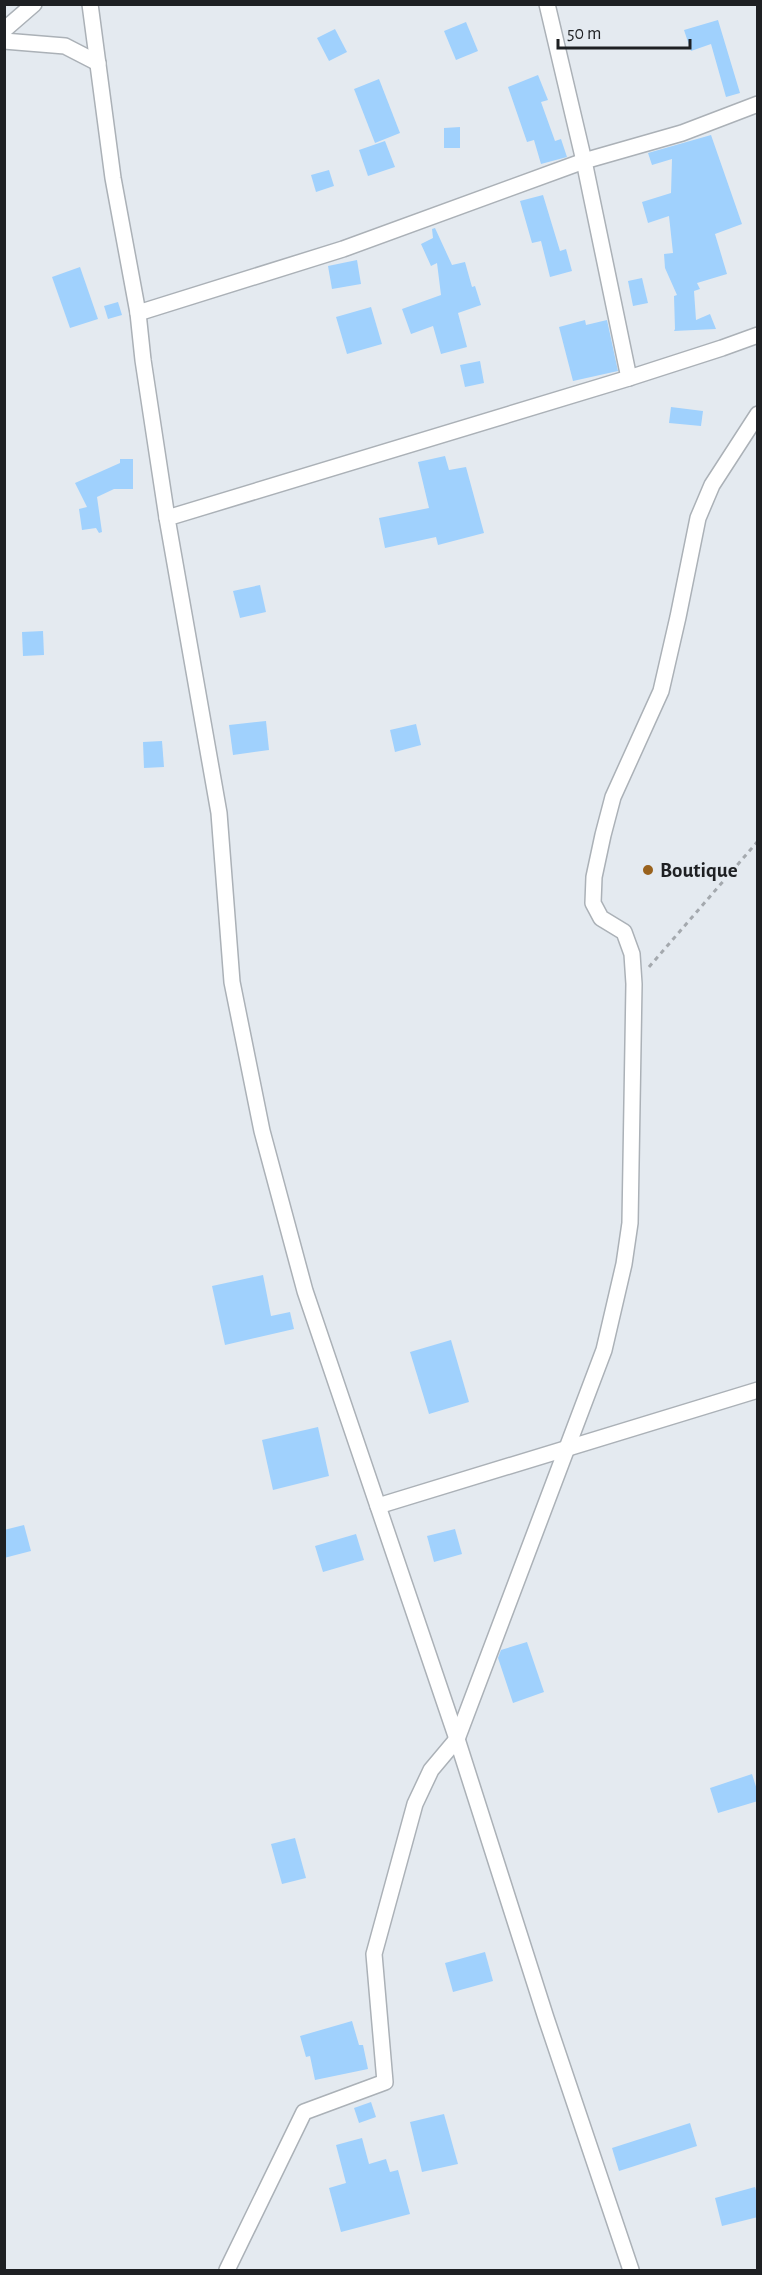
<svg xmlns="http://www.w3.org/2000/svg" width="762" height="2275" font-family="'Alegreya Sans',sans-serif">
	<rect width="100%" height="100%" fill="#e4eaf0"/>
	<g fill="#a0d1fd">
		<polygon points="718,20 740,93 726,97 711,44 691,51 684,30"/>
		<polygon points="466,22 478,51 456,60 444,31"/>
		<polygon points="335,29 347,52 329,61 317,38"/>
		<polygon points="538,75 548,100 541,102 555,141 561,139 567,157 541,164 534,140 527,142 508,87"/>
		<polygon points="379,79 400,133 375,143 354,89"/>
		<polygon points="460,127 460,148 444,148 444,128"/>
		<polygon points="711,135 742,224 715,234 727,274 697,283 700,289 694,291 696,320 710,314 716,329 674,331 675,329 674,296 677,295 665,268 664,254 673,253 669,216 648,223 642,202 671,193 672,159 652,165 648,153"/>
		<polygon points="385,141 395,167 368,176 359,150"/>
		<polygon points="329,170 334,186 316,192 311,175"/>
		<polygon points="543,195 560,251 566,249 572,271 550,277 541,241 532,243 520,201"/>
		<polygon points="435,228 452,265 465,262 472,287 475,286 481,305 458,313 467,347 441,354 433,326 411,334 402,309 441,295 437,263 431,266 421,244 433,238 432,229"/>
		<polygon points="357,260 361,284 332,289 328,266"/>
		<polygon points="80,267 98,319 70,328 52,277"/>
		<polygon points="642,278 648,303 633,306 628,281"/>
		<polygon points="118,302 122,315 108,319 104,306"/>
		<polygon points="371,307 382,344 347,354 336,317"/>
		<polygon points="585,320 586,325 607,320 618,371 573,381 559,327"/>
		<polygon points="480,361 484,383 465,387 460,365"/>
		<polygon points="671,407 703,411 701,426 669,423"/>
		<polygon points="445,456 449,470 466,467 484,533 438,545 436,537 385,548 379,518 429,508 418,462"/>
		<polygon points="120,459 133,459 133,489 114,489 97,497 102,532 99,533 96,528 82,530 79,509 87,507 75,483 120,463"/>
		<polygon points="260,585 266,612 240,618 233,591"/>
		<polygon points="43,631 44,655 23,656 22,632"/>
		<polygon points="266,721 269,750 233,755 229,725"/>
		<polygon points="416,724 421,745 395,752 390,730"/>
		<polygon points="162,741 164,767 144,768 143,742"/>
		<polygon points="263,1275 271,1316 290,1312 294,1329 225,1345 212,1286"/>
		<polygon points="451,1340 469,1402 429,1414 410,1352"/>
		<polygon points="318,1427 329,1476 273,1490 262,1440"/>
		<polygon points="24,1525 31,1551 4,1558 4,1530"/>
		<polygon points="455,1529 462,1554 434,1562 427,1536"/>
		<polygon points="356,1534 364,1560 323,1572 315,1546"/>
		<polygon points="527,1642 544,1692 513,1703 498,1658 501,1650"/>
		<polygon points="752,1774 758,1793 758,1801 718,1813 710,1788"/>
		<polygon points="295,1838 306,1878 282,1884 271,1844"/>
		<polygon points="485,1952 493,1981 453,1992 445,1963"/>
		<polygon points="352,2021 359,2045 363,2045 368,2069 315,2080 310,2056 306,2057 300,2036"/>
		<polygon points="371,2102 376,2117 359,2123 354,2108"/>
		<polygon points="444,2114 458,2164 422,2172 410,2122"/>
		<polygon points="690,2123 697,2146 619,2171 612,2148"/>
		<polygon points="362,2138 369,2164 386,2159 390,2172 398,2170 410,2214 341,2232 329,2188 346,2183 336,2145"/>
		<polygon points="755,2187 758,2197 758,2217 722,2226 715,2198"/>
	</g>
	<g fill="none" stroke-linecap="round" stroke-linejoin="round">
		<g stroke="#abb1b7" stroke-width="18">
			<g id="street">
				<polyline points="90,4 113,178 138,313 143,360 167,518"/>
				<polyline points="547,4 584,161 629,378"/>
				<polyline points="4,30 34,4"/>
				<polyline points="4,41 65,46 98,63"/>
				<polyline points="138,313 343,249 584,161 682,133 758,104"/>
				<polyline points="378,1506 758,1390"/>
				<polyline points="227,2270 304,2112 385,2082 374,1954 415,1804 431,1770 457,1739 604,1350 624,1264 630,1223 634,984 632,954 624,932 601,918 593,903 594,877 603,835 613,797 661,691 678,617 698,518 712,485 758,414"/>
				<polyline points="631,2270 546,2018 457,1739 305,1291 262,1131 232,982 219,813 167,518 629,378 722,348 758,335"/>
			</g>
		</g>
		<polyline stroke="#a4a9ae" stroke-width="3" stroke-dasharray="4.5 4.5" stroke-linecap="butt" points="649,967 758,841"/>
		<use href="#street" stroke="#fff" stroke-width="15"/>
	</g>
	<circle fill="#99621d" stroke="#e4eaf0" stroke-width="2" cx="648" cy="870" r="6"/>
	<g text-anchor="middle" stroke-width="6" stroke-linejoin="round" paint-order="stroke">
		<g font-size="21" font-weight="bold" fill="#1e2023" stroke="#e4eaf0" text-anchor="start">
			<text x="660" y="877">Boutique</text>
		</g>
	</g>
	<rect width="762" height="2275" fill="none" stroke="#1e2023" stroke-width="12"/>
	<path d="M558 39v9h132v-9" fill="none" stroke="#1e2023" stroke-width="3"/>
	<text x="567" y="39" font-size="18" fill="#1e2023" stroke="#e4eaf0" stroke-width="4.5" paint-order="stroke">50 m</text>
</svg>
